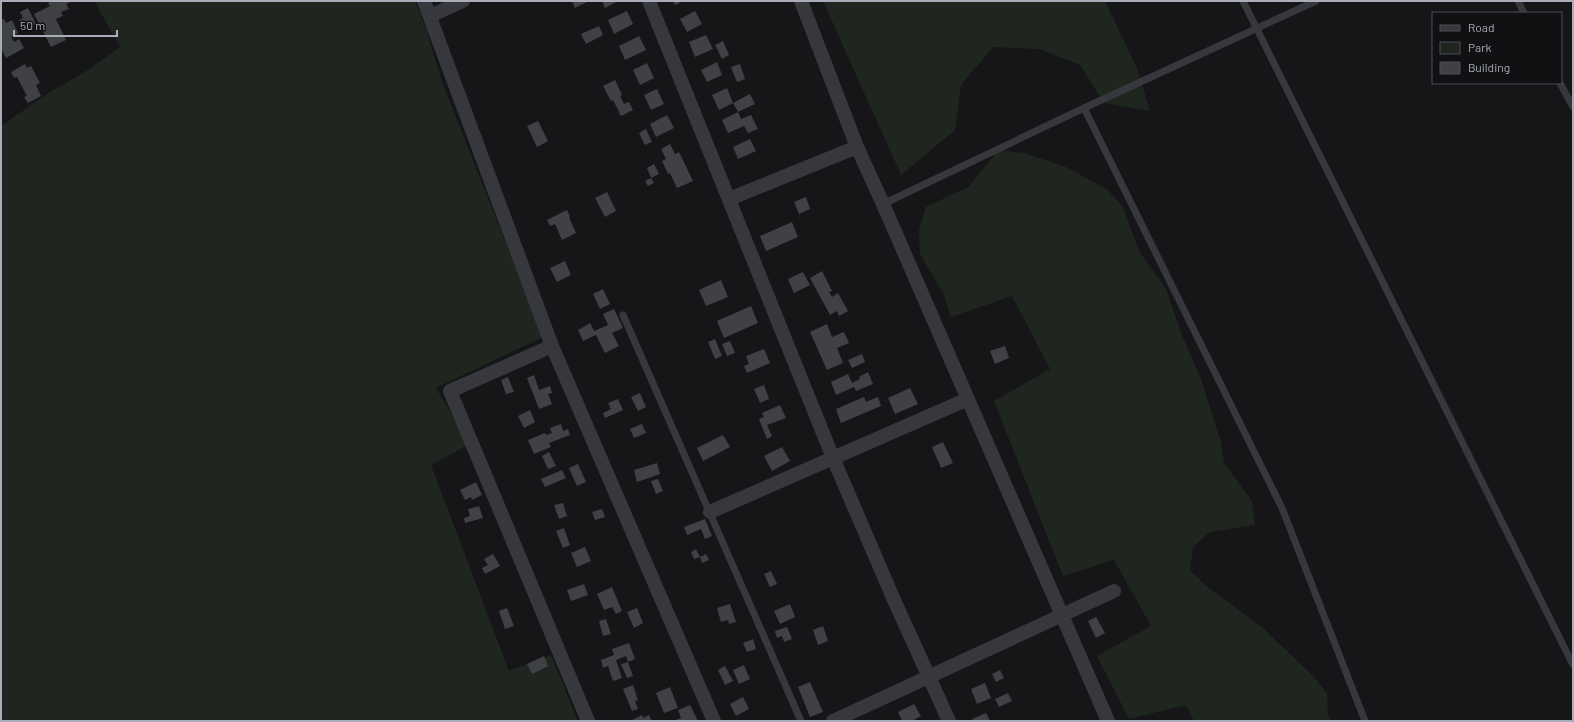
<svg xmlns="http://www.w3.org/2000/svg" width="1574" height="722" font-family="Barlow,sans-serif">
	<rect width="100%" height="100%" fill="#161618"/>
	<g fill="#1e261f">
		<polygon points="94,1 415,1 426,29 442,82 543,337 436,388 470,444 431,465 509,671 551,655 578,721 1,721 1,126 47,94 85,72 120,47"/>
		<polygon points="823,1 1105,1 1137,68 1150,111 1104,103 1080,65 1039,49 993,47 961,85 955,130 901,175"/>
		<polygon points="999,150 1024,153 1066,167 1108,190 1123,207 1139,251 1166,289 1181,333 1201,379 1221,442 1224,463 1252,501 1255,525 1210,532 1193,547 1190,570 1206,586 1263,628 1312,675 1327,693 1328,715 1331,721 1194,721 1186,705 1129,719 1097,656 1151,626 1114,560 1063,576 994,401 1050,369 1012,296 951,317 944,295 920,254 919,230 926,207 968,187"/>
	</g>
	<g fill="#404145">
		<polygon points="51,1 72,1 66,4 69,9 61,12 63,16 56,19 66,40 51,47 34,14 50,6 48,3"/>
		<polygon points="572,1 589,1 575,8"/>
		<polygon points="602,1 618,1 605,8"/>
		<polygon points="673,1 683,1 675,5"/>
		<polygon points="28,8 36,24 24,30 19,20 23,18 20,12"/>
		<polygon points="627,11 633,24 614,34 608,20"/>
		<polygon points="695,11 702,24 687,32 680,19"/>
		<polygon points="4,19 6,23 12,20 18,33 11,37 14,42 19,39 24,48 6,58 1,48 1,20"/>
		<polygon points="599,26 603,35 586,44 581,34"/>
		<polygon points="706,35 713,49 695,57 689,42"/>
		<polygon points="639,36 646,50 625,60 619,46"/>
		<polygon points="723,41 729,55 722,59 715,45"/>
		<polygon points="717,62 722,75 707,82 701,70"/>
		<polygon points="647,63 654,78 640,85 633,70"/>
		<polygon points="25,64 27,68 31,66 40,83 36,85 41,96 28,103 24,97 27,96 17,77 14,78 11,72"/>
		<polygon points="740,64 745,79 737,82 731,67"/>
		<polygon points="615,80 622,95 620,96 624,104 629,102 633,110 621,116 613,100 611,101 603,86"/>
		<polygon points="727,88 733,103 719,110 712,95"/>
		<polygon points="657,89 664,104 651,110 644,95"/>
		<polygon points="750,94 755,104 738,112 741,119 751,115 758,129 748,133 744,126 728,133 722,120 738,112 733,103"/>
		<polygon points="667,115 674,128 656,137 650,124"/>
		<polygon points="538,121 548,141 537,147 527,126"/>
		<polygon points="646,129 652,142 645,145 639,133"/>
		<polygon points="750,139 756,151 738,159 733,147"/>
		<polygon points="670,144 675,154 679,152 693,181 677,188 670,173 668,174 662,161 666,159 661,149"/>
		<polygon points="654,164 659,174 651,178 647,168"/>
		<polygon points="651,178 654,183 648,186 645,181"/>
		<polygon points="607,192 616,211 605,217 595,198"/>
		<polygon points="806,197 810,209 799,214 794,202"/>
		<polygon points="567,210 570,217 569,217 576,233 562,240 555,224 550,226 547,220"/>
		<polygon points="792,222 798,237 766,251 760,236"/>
		<polygon points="565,261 571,275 557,282 550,268"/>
		<polygon points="822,271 832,291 829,292 832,297 838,293 848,311 839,316 837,311 830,315 810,278"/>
		<polygon points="803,272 810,285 794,293 788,279"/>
		<polygon points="721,280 728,297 706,306 699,290"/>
		<polygon points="603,289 610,304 600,309 593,294"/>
		<polygon points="751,306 758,323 724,338 717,321"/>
		<polygon points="614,309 623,328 612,333 619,346 605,353 596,335 583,341 578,330 590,323 594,331 608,325 603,314"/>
		<polygon points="827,324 832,337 844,332 849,343 837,348 843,363 827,370 810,332"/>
		<polygon points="715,339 722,356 715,359 708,342"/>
		<polygon points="730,341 735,353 727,356 722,344"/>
		<polygon points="1005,346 1009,358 995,364 990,351"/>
		<polygon points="764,349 770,363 747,373 744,366 749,364 746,356"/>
		<polygon points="862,354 865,362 852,368 848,360"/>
		<polygon points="868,372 873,384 856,391 854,387 836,395 831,382 848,374 852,383 860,379 859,377"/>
		<polygon points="534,375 539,390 550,386 552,393 548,394 552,404 539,409 527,378"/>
		<polygon points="508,377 514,392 506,394 501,380"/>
		<polygon points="764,385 769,399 760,403 754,389"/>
		<polygon points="910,388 918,404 895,414 888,398"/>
		<polygon points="640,393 646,407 638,411 631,397"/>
		<polygon points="864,397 866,402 878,397 881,406 841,423 836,409"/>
		<polygon points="618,399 623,410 605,418 603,413 611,409 608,403"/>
		<polygon points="780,405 786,418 767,425 772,436 767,439 759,419 764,417 762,413"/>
		<polygon points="530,410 535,422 524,428 518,416"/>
		<polygon points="561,424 563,431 568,429 570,435 549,443 551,447 534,454 528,440 545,433 546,435 552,433 550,428"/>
		<polygon points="642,424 646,433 634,438 630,429"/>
		<polygon points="723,435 730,447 703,461 697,448"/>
		<polygon points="943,442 953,463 941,468 932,447"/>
		<polygon points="782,447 790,461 772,471 764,456"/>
		<polygon points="549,452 556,466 548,469 542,456"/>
		<polygon points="657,463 660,474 637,482 634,470"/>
		<polygon points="578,464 586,482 577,486 569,468"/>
		<polygon points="562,470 566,478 545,487 541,479"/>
		<polygon points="658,479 663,491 656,494 651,481"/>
		<polygon points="476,482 482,495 472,500 471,497 465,500 460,490"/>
		<polygon points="563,503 567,516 559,519 554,505"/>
		<polygon points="479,506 483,518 465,523 464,518 470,516 468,509"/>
		<polygon points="602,509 605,517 595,520 592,512"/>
		<polygon points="705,519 712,536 705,539 701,529 687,535 684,527"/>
		<polygon points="564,528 570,545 563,548 556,531"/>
		<polygon points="585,547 591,561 577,567 571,553"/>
		<polygon points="696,549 700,557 694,559 691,552"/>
		<polygon points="493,554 500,566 485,574 482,568 488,565 484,559"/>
		<polygon points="706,554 709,560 702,563 700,557"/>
		<polygon points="771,571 777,584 770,587 764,574"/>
		<polygon points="584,584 588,595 571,601 567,590"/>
		<polygon points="612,587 622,611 616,614 612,607 604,610 597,594"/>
		<polygon points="730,604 736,622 729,624 728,620 721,622 717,608"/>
		<polygon points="790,604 795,617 780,624 774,611"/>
		<polygon points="507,608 514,626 505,629 499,611"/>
		<polygon points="637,608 643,623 634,628 627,612"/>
		<polygon points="1096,617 1105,633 1096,638 1088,621"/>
		<polygon points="606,619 611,634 603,636 599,621"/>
		<polygon points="823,626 828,641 818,645 813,630"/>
		<polygon points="787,627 792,639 784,642 782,636 777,638 775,631"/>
		<polygon points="753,639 756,649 747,652 743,643"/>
		<polygon points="629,643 635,659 628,662 633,676 627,678 621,664 628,662 626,656 616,660 622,678 613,681 608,666 603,668 601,660 614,655 612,649"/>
		<polygon points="544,656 548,666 532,674 527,664"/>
		<polygon points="744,665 750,679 739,684 733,670"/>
		<polygon points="725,666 733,681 725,685 718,670"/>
		<polygon points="1000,670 1004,678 996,682 992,674"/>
		<polygon points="810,682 823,712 810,717 798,687"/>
		<polygon points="985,683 991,698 977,704 971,689"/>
		<polygon points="633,685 638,700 635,701 638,709 632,711 623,689"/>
		<polygon points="670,687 678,708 664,713 656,693"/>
		<polygon points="1008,693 1012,701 999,707 995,699"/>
		<polygon points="743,697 749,709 736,716 730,704"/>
		<polygon points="914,704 921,716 912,721 902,721 898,712"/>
		<polygon points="690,705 698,721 674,721 681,718 678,710"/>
		<polygon points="986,713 990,721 973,721 972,719"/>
		<polygon points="642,715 643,718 649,715 652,721 633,721 632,720"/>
	</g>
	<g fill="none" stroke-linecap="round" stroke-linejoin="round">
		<g stroke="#37383d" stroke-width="7">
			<polyline points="1243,1 1573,665"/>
			<polyline points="1518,1 1524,13"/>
			<polyline points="1560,83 1573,107"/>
			<polyline points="1084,108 1282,508 1365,721"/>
			<polyline points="883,204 1084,108 1316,1"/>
			<polyline points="623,315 801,721"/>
		</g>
		<g stroke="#37383d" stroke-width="14">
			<polyline points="424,1 552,346 714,721"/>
			<polyline points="649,1 833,458 894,600 949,721"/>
			<polyline points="801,1 857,147 883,204 1108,721"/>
			<polyline points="430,16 463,1"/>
			<polyline points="729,199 857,147"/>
			<polyline points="552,346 450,391 588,721"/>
			<polyline points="710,512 968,399"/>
			<polyline points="833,721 1114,591"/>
		</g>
	</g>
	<rect width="1574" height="722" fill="none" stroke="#a8adb8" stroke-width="4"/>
	<rect x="1432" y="12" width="130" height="72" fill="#111113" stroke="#4d4f55"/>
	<rect x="1440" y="25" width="20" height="6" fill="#37383d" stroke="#4d4f55"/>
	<text x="1468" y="32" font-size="12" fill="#a8adb8">Road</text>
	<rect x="1440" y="42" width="20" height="12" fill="#1e261f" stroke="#4d4f55"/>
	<text x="1468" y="52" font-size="12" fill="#a8adb8">Park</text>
	<rect x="1440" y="62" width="20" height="12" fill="#404145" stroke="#4d4f55"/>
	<text x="1468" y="72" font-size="12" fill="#a8adb8">Building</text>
	<path d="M14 30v6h103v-6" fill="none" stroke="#a8adb8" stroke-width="2"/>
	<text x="20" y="30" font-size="12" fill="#a8adb8" stroke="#111113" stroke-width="3" paint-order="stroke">50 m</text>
</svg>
